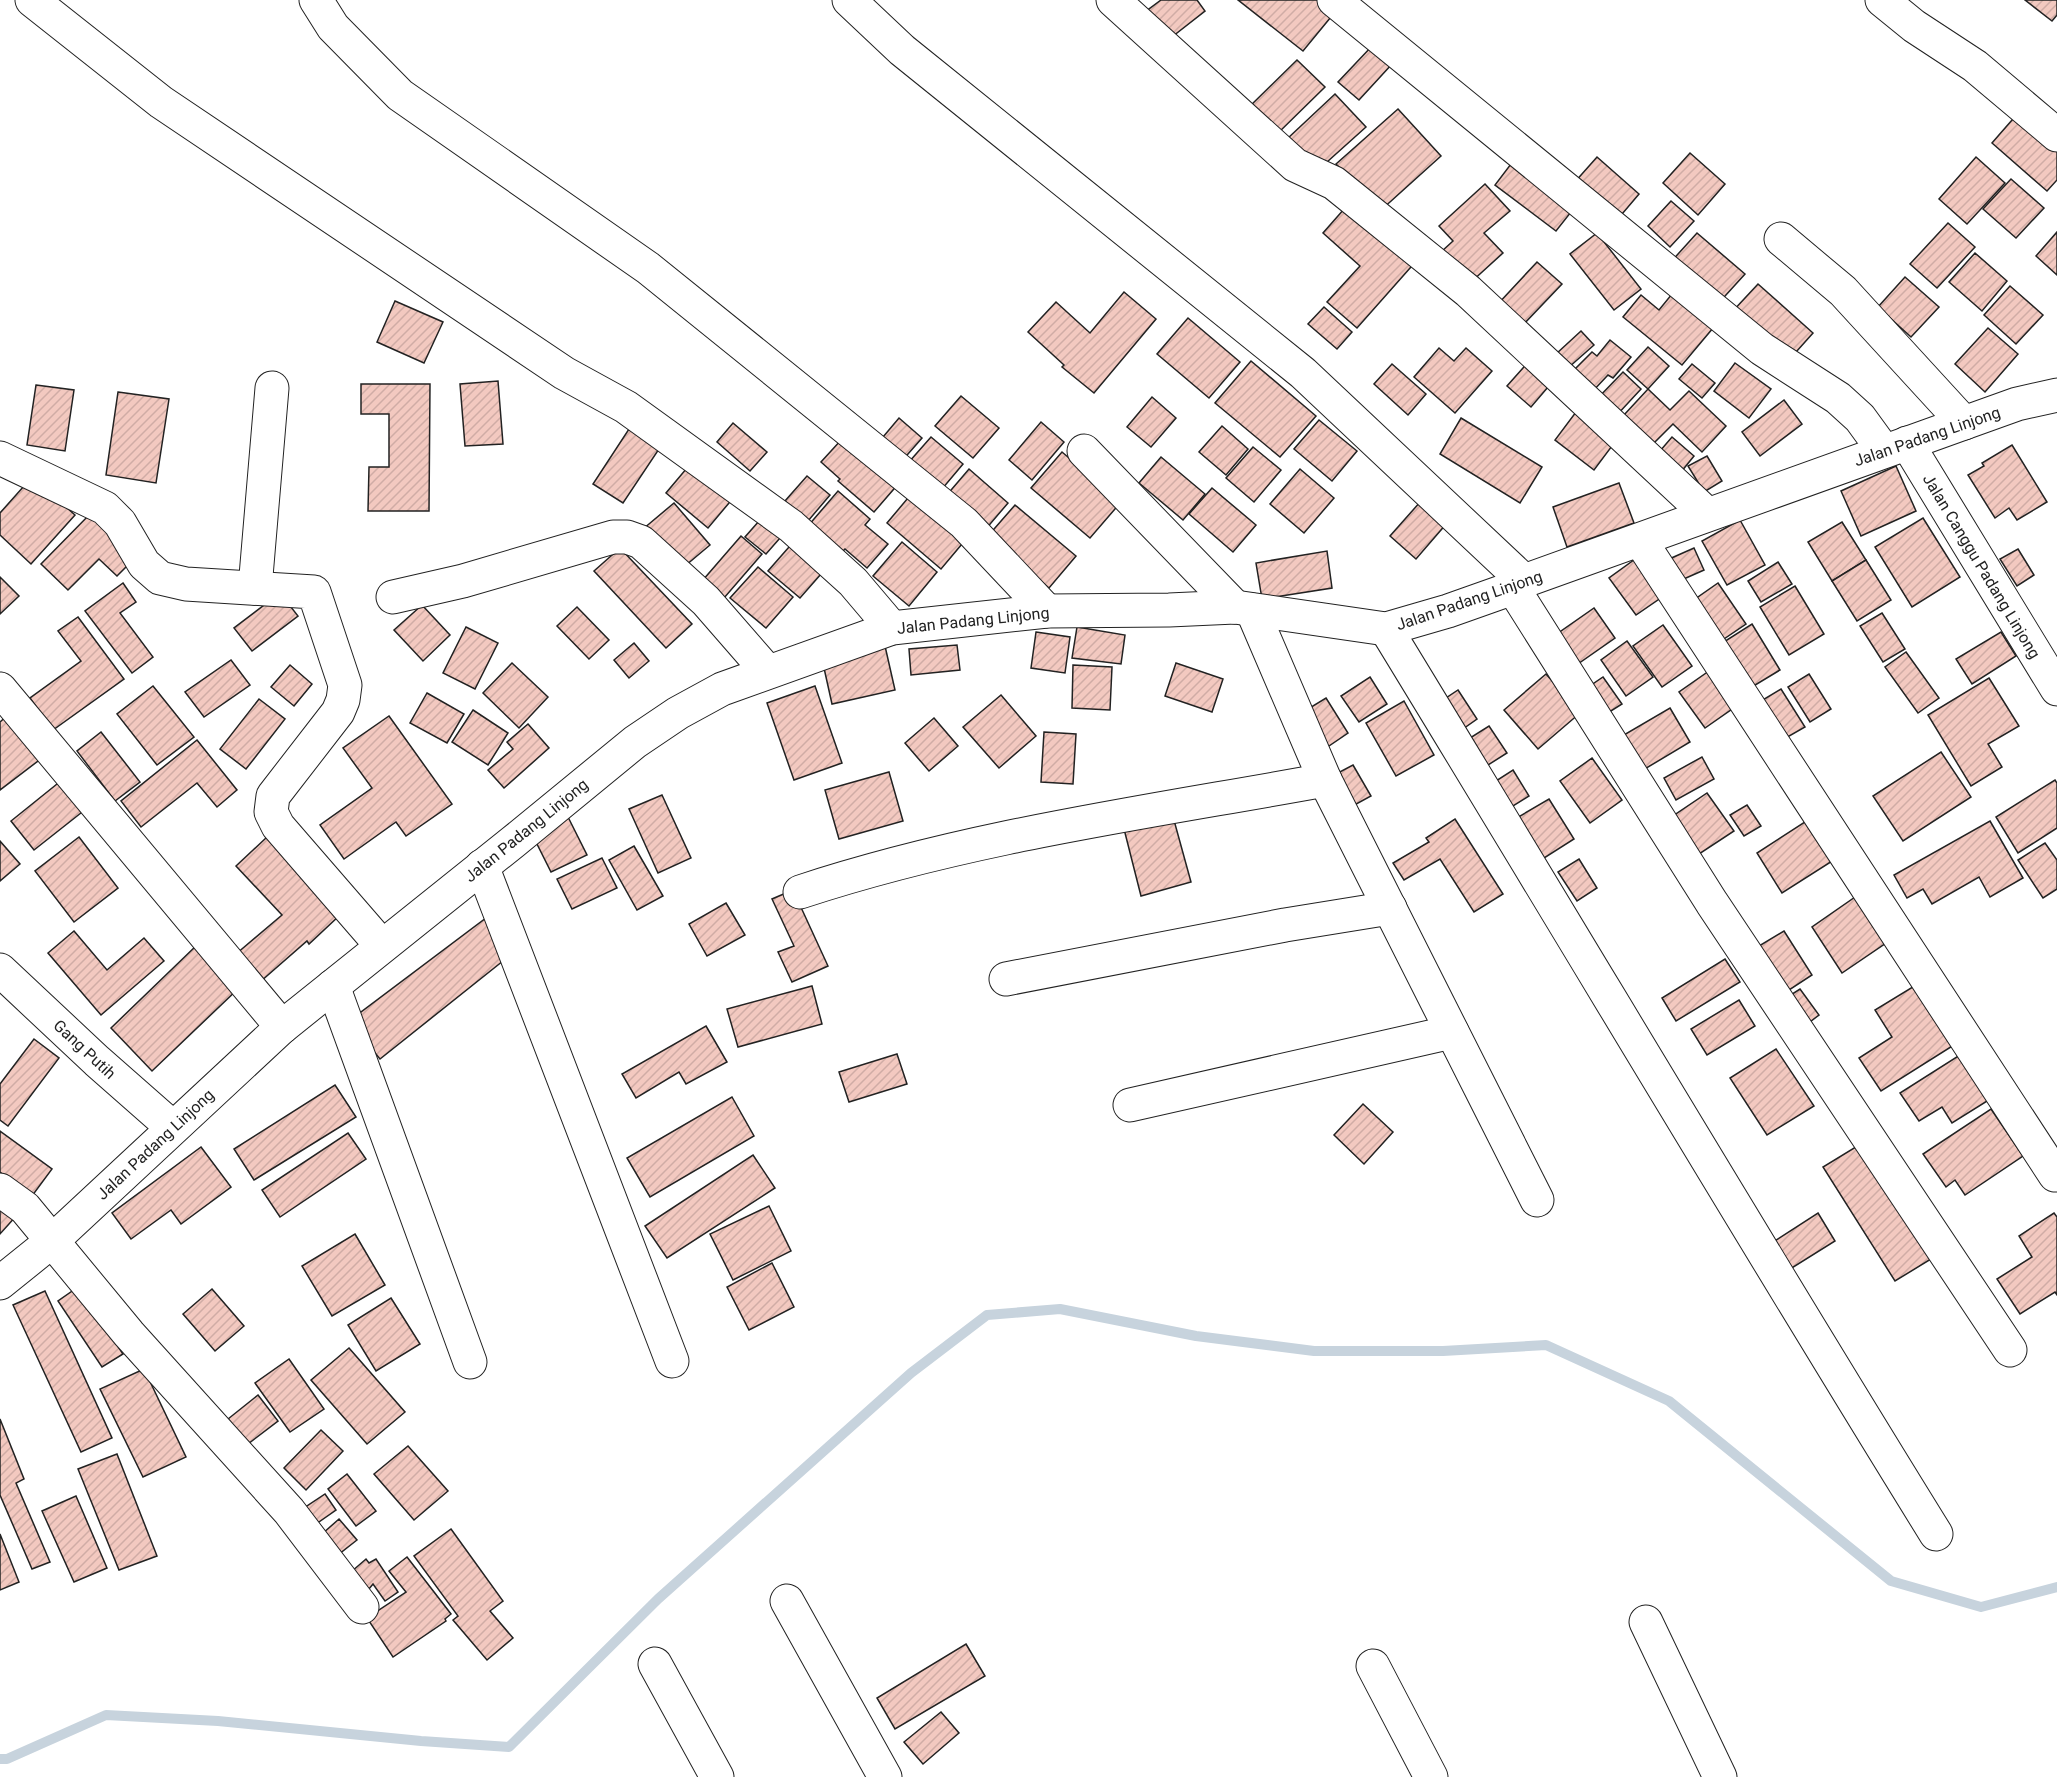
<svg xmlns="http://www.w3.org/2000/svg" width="2057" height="1777" font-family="Roboto,sans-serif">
	<defs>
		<pattern id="building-hatch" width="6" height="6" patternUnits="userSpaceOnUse" patternTransform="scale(1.5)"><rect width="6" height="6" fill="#f3c9c0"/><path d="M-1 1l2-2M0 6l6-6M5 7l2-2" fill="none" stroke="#d0aca5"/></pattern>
	</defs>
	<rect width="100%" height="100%" fill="#fff"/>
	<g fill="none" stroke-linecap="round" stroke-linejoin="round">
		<polyline stroke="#c7d3dd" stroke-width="10" points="0,1759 7,1759 106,1715 218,1721 421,1741 509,1747 658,1599 911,1373 987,1315 1060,1309 1196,1336 1314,1351 1443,1351 1546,1345 1669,1401 1891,1581 1981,1607 2057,1587"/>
	</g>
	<g fill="url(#building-hatch)" stroke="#222" stroke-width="1.5">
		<polygon points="1161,0 1197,0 1205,11 1168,40 1145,12"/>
		<polygon points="1238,0 1320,0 1335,12 1303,51"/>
		<polygon points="2025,0 2057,0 2057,15 2052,21"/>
		<polygon points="1372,46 1392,64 1359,100 1338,82"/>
		<polygon points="1297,60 1325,87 1274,137 1247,109"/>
		<polygon points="1335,94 1366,127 1317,171 1287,139"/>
		<polygon points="1398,109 1441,156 1380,211 1336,164"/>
		<polygon points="2019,112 2057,145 2057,180 2047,191 1992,143"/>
		<polygon points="1690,153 1725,184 1698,215 1663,183"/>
		<polygon points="1597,157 1639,194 1617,220 1574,183"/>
		<polygon points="1976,157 2005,183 1967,224 1939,199"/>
		<polygon points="1514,160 1575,207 1556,231 1495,185"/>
		<polygon points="2011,179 2044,208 2016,238 1983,209"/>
		<polygon points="1485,184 1510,211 1484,233 1503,253 1470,283 1441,252 1453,241 1439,226"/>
		<polygon points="1352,200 1418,259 1357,328 1327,302 1360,266 1323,233"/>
		<polygon points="1671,201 1694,221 1670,247 1648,226"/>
		<polygon points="1948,223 1975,247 1937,288 1910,264"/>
		<polygon points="2057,232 2057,275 2036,256"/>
		<polygon points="1597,233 1641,289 1614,310 1570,254"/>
		<polygon points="1697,233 1745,274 1716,306 1669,264"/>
		<polygon points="1975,253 2007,281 1982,311 1949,282"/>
		<polygon points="1537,262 1562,284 1521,327 1497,305"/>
		<polygon points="1905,277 1939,307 1911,337 1878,307"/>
		<polygon points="1758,284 1813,333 1788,361 1732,312"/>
		<polygon points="2010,286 2043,315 2016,344 1984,315"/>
		<polygon points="1124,292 1156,319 1094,393 1062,367 1064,365 1028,332 1056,302 1090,333"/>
		<polygon points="1672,294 1713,328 1682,365 1623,317 1641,295 1659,310"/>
		<polygon points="395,301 443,322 424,363 377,342"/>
		<polygon points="1324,307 1352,332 1337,349 1308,324"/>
		<polygon points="1188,318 1240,362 1209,398 1157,354"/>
		<polygon points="1988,328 2018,354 1985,392 1955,364"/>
		<polygon points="1581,331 1594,345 1568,368 1556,354"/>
		<polygon points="1610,340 1631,357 1613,378 1608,375 1592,392 1571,373 1592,352 1597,356"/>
		<polygon points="1648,347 1669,366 1648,389 1627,370"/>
		<polygon points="1439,348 1454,361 1466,348 1492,371 1455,413 1414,377"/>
		<polygon points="1531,359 1554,380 1531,407 1507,386"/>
		<polygon points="1251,361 1316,416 1280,457 1215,403"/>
		<polygon points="1735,363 1771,389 1749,418 1714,391"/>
		<polygon points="1392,364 1426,394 1408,415 1374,384"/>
		<polygon points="1692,364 1715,383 1702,398 1679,379"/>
		<polygon points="1623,372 1641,389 1616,416 1597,399"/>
		<polygon points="498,381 503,444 465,446 460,384"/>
		<polygon points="361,384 430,384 429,511 368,511 369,467 389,467 389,414 361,414"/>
		<polygon points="36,385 74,390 65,451 27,445"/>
		<polygon points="1648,389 1670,410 1689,391 1726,426 1702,452 1673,424 1654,443 1624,415"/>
		<polygon points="118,392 169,399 156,483 106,475"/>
		<polygon points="961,396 999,428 973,458 935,426"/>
		<polygon points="1152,397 1176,418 1151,447 1127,427"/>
		<polygon points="1784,400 1802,424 1760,456 1742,432"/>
		<polygon points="1582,404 1621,434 1594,470 1555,440"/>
		<polygon points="899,418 922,438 901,462 878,443"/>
		<polygon points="1461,418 1542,467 1520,503 1440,454"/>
		<polygon points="1319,420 1357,451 1332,481 1294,449"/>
		<polygon points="1041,422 1064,442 1032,480 1009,460"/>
		<polygon points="733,423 767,452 750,471 717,442"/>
		<polygon points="1222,426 1248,449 1226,475 1199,452"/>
		<polygon points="629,429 659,449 623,503 593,484"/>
		<polygon points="931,437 963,464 942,489 909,462"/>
		<polygon points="1672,437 1694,456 1677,477 1654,458"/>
		<polygon points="842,439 899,483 874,512 838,481 840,479 821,462"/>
		<polygon points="2012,445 2047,502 2017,520 2009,508 1995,518 1968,475 1984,466 1982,463"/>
		<polygon points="1253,447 1281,470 1254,502 1226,478"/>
		<polygon points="1062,452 1121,502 1090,538 1031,488"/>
		<polygon points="1707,456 1722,481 1704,492 1688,466"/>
		<polygon points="1161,457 1205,494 1183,520 1139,483"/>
		<polygon points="692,462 734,497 708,528 666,493"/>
		<polygon points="1896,466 1916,511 1861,536 1841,491"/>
		<polygon points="969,469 1008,503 985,530 946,496"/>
		<polygon points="1300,469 1334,498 1304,533 1270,504"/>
		<polygon points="807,476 830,495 808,521 785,501"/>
		<polygon points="32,477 75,515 31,564 0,535 0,513"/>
		<polygon points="1619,483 1634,523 1567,547 1553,507"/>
		<polygon points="1212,488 1256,525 1233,552 1189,514"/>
		<polygon points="838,491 870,519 865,525 888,544 867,568 845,549 841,553 808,526"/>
		<polygon points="913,492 967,538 941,569 887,523"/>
		<polygon points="1421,501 1447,523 1416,559 1390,536"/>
		<polygon points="674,503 710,545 679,571 643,529"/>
		<polygon points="1015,505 1076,556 1049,588 988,536"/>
		<polygon points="767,512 787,530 766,554 745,537"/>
		<polygon points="90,514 135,558 117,576 99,559 68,590 41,564"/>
		<polygon points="1923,518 1960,577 1912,607 1875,547"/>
		<polygon points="1740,520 1765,565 1727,585 1702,541"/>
		<polygon points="1842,522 1866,560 1832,581 1808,542"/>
		<polygon points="741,536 762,554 724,598 703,580"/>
		<polygon points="796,539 828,566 800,598 768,571"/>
		<polygon points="902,542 937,572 909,606 873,576"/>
		<polygon points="620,548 692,624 666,648 594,571"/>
		<polygon points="1694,548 1704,570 1677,582 1667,560"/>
		<polygon points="2018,549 2034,575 2017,586 2000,559"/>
		<polygon points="1327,551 1332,588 1262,599 1256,563"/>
		<polygon points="1638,557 1665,595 1636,615 1609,578"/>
		<polygon points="1866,560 1891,600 1857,621 1832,581"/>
		<polygon points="1778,562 1792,584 1761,602 1748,581"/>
		<polygon points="758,567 793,597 766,628 730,598"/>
		<polygon points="0,577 19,596 0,614"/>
		<polygon points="123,583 136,602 120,613 153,657 132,673 85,611"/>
		<polygon points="1718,583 1746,624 1715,645 1688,604"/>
		<polygon points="1795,586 1824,634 1789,655 1760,607"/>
		<polygon points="280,593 298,616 252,651 234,628"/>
		<polygon points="422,605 450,635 423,661 394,630"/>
		<polygon points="577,607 609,640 589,659 557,626"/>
		<polygon points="1594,608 1615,638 1575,666 1554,636"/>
		<polygon points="1882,613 1905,649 1883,662 1860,626"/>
		<polygon points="78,617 124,679 53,730 30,698 81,661 58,631"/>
		<polygon points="1752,624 1780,670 1747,690 1719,645"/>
		<polygon points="1663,625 1692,666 1662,687 1633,646"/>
		<polygon points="466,627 498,643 475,689 443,673"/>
		<polygon points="1077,627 1125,635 1121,664 1072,658"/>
		<polygon points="1036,632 1070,637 1065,673 1031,668"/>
		<polygon points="2001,632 2016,656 1972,684 1956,659"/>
		<polygon points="1627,641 1653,677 1626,696 1601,660"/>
		<polygon points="634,643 649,661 629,678 614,660"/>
		<polygon points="957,645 960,670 911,675 909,649"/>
		<polygon points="885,646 895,690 832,704 822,659"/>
		<polygon points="1906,652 1939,698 1918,713 1885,667"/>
		<polygon points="231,660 250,685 204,717 185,692"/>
		<polygon points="512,663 548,697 519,728 483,693"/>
		<polygon points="1176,663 1223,679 1212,712 1165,696"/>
		<polygon points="290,665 312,684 294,706 271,687"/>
		<polygon points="1073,665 1112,667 1110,710 1072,708"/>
		<polygon points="1709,671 1735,707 1705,728 1679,692"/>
		<polygon points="1546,674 1580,713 1538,749 1504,710"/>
		<polygon points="1809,674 1831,709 1810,722 1788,687"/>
		<polygon points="1370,677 1387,704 1359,722 1341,696"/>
		<polygon points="1603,677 1622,704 1603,716 1584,690"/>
		<polygon points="1989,678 2019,726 1988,744 2002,767 1971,786 1928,715"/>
		<polygon points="153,686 194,737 157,765 117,714"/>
		<polygon points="815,686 842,763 794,780 767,703"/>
		<polygon points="1781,689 1805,727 1784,739 1761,701"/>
		<polygon points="1458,690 1477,719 1460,731 1440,702"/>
		<polygon points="427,693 464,714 447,743 410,723"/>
		<polygon points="1001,695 1036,736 999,768 963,727"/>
		<polygon points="1326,698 1348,733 1326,748 1303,712"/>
		<polygon points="259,699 285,719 246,769 220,749"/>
		<polygon points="1404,701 1434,755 1396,776 1366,723"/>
		<polygon points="1670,708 1690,742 1638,773 1617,739"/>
		<polygon points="473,710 508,733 488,765 452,742"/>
		<polygon points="8,715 42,758 0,790 0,722"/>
		<polygon points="389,716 452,804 406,836 396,822 344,859 320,825 372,788 343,748"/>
		<polygon points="934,718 958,746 929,771 905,743"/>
		<polygon points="528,724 549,748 504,788 488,770 513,749 507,742"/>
		<polygon points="1489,726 1507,753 1488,765 1470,738"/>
		<polygon points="101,732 140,782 115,801 77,751"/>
		<polygon points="1044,732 1076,734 1073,784 1041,782"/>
		<polygon points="197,740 237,790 217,807 197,783 141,827 121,801"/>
		<polygon points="1941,752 1971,797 1903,841 1873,796"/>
		<polygon points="1702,757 1714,779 1676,800 1664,778"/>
		<polygon points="1592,758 1622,800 1590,823 1560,781"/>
		<polygon points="1353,765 1371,796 1349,808 1332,776"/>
		<polygon points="1513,770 1529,796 1500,814 1485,788"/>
		<polygon points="889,772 903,821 839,839 825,790"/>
		<polygon points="62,780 86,809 34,850 11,821"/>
		<polygon points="2055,780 2057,783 2057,828 2018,853 1996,817"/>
		<polygon points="1707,793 1734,831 1693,858 1667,820"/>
		<polygon points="662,795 691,858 658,873 629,809"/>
		<polygon points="1549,799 1574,839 1541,860 1515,819"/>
		<polygon points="1747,805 1761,826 1744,836 1730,815"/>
		<polygon points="1172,813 1191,882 1141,896 1123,825"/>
		<polygon points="568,817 587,855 551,872 532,834"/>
		<polygon points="1811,818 1837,858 1782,893 1757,853"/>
		<polygon points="1455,819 1503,894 1474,912 1440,859 1404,880 1393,863 1429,842 1426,838"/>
		<polygon points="1990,821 2023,878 1990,897 1979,877 1932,904 1923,889 1907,898 1894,875"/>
		<polygon points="79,837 118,888 74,922 35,871"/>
		<polygon points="267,837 340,915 309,944 307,941 260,982 236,954 282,915 236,866"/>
		<polygon points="0,841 20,864 0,881"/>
		<polygon points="2045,843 2057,860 2057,889 2043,898 2018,860"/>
		<polygon points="634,846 663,896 637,910 609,860"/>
		<polygon points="602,858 617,888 572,909 557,879"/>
		<polygon points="1579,859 1597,888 1577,901 1558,872"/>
		<polygon points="793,890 828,966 792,982 778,952 794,946 772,899"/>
		<polygon points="1858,895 1889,941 1842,973 1812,927"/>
		<polygon points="726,903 745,935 707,956 689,924"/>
		<polygon points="498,909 513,953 380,1059 349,1021"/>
		<polygon points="74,931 107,970 144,938 164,961 101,1015 48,953"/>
		<polygon points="1784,931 1812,975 1783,994 1754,949"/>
		<polygon points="199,943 241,986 152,1071 111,1028"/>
		<polygon points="1725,959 1740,982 1676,1021 1662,998"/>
		<polygon points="1916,985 1954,1045 1881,1091 1859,1058 1892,1037 1875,1010"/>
		<polygon points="812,986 822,1024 738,1047 727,1009"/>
		<polygon points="1800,989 1819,1015 1806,1025 1786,998"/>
		<polygon points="1739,1000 1755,1026 1707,1055 1691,1029"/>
		<polygon points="706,1026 727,1062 686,1084 679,1072 636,1098 622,1074"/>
		<polygon points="34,1039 59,1058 8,1126 0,1120 0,1084"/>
		<polygon points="1776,1049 1814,1106 1767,1135 1730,1078"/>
		<polygon points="1963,1053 1992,1098 1952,1123 1942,1107 1919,1121 1900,1093"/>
		<polygon points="897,1054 907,1084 849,1102 839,1072"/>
		<polygon points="335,1085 356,1117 254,1180 234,1149"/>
		<polygon points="732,1097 754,1136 650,1197 627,1158"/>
		<polygon points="1363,1104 1393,1132 1364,1164 1334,1135"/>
		<polygon points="1991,1109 2023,1156 1965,1195 1955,1180 1946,1187 1923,1154"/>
		<polygon points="0,1131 52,1169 32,1196 0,1172"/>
		<polygon points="348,1133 366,1159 280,1217 262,1190"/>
		<polygon points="1859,1145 1931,1259 1895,1281 1823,1167"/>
		<polygon points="201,1147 231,1187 181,1224 171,1210 131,1239 112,1213"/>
		<polygon points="753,1155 775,1188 667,1258 645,1226"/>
		<polygon points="0,1200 17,1215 0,1234"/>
		<polygon points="769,1206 791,1251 733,1280 710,1234"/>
		<polygon points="1818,1213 1835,1241 1787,1271 1770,1244"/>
		<polygon points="2054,1213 2057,1217 2057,1295 2055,1292 2020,1314 1997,1279 2032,1257 2019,1236"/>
		<polygon points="355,1234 385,1285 332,1316 302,1266"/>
		<polygon points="772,1263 794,1307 749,1330 727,1287"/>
		<polygon points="78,1287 123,1354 102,1367 58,1301"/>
		<polygon points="212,1289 244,1326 215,1351 183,1314"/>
		<polygon points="45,1291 112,1438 81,1452 13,1305"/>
		<polygon points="391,1298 420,1344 376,1371 348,1325"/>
		<polygon points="349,1348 405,1412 367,1444 311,1380"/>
		<polygon points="289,1359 324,1409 290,1432 255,1383"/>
		<polygon points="144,1369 186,1457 143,1477 100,1389"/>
		<polygon points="258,1395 278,1421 248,1444 228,1419"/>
		<polygon points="0,1419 24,1479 16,1483 50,1562 32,1569 0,1495"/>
		<polygon points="321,1430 343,1451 306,1490 284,1468"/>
		<polygon points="408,1446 448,1491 414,1520 374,1474"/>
		<polygon points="117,1454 157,1556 119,1570 78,1469"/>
		<polygon points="347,1474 376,1511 356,1526 328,1489"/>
		<polygon points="325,1494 336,1510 316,1524 304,1508"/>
		<polygon points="76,1496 107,1568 74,1582 42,1511"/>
		<polygon points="339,1519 357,1540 338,1555 351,1572 366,1559 369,1563 376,1559 398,1592 385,1601 373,1584 364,1595 335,1558 333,1560 315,1539 318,1537 312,1529 316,1527 322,1534"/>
		<polygon points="451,1529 503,1601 490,1611 513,1638 487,1660 453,1620 458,1616 414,1556"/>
		<polygon points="0,1534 19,1582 0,1590"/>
		<polygon points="407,1557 451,1614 445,1619 446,1621 393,1657 367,1618 406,1592 389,1571"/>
		<polygon points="966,1644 985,1676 895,1729 877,1698"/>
		<polygon points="941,1712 959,1733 923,1764 904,1742"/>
	</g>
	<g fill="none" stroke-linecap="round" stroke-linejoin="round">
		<g stroke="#222" stroke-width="35">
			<g id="minor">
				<polyline points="32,0 161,102 564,373 626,407 791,526 853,582 892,628"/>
				<polyline points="316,0 333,27 400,95 648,268 964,523 1047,611"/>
				<polyline points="849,0 902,50 1303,373 1524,581"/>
				<polyline points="1113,0 1295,165 1334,183 1468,291 1707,514"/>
				<polyline points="1334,0 1762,349 1838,398 1860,418 1884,451"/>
				<polyline points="1882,0 1914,26 1975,66 2057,135"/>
				<polyline points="1781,239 1843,291 1964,423"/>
				<polyline points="1907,443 2057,689"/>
				<polyline points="1084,451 1235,607"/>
				<polyline points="0,458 105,508 120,523 144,564 160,578 186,584 314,592 345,685 343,700 338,712 273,796 271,812 278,826 382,946"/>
				<polyline points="1640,540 2055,1175"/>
				<polyline points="255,588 272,388"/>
				<polyline points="1513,588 1712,903 2010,1350"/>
				<polyline points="393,597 463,581 613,537 627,537 641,542 706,601 767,671"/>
				<polyline points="1252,610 1325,780 1537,1200"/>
				<path d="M1386 629C1570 930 1750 1234 1936 1534"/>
				<polyline points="0,689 282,1027"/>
				<polyline points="482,866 672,1361"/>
				<path d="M800 892C970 836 1149 812 1325 780"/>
				<polyline points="0,970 97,1061 172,1127"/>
				<polyline points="1006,979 1285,925 1390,908"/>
				<polyline points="333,986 470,1362"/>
				<polyline points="1130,1105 1452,1032"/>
				<polyline points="0,1190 25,1208 129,1334 289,1511 362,1607"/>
				<polyline points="0,1283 52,1241 282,1027 513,842 635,742 678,713 722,689 892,628 1047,611 1169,610 1235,607 1386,629 1448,611 1513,588 1524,581 1964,423 2017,404 2057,395"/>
				<polyline points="787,1601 885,1777"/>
				<polyline points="1646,1622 1720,1777"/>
				<polyline points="655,1664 717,1777"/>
				<polyline points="1373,1666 1431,1777"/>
			</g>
		</g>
		<use href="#minor" stroke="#fff" stroke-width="33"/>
	</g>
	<g text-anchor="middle" stroke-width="4.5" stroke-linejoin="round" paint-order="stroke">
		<g font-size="16" fill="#222" stroke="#fff">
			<text transform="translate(1927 436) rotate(-19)" y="6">Jalan Padang Linjong</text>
			<text transform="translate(1982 566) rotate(59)" y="6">Jalan Canggu Padang Linjong</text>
			<text transform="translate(1469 600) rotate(-19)" y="6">Jalan Padang Linjong</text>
			<text transform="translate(973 620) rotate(-6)" y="6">Jalan Padang Linjong</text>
			<text transform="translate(526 830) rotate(-39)" y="6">Jalan Padang Linjong</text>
			<text transform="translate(85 1049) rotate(43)" y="6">Gang Putih</text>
			<text transform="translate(155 1144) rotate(-43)" y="6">Jalan Padang Linjong</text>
		</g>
	</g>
</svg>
